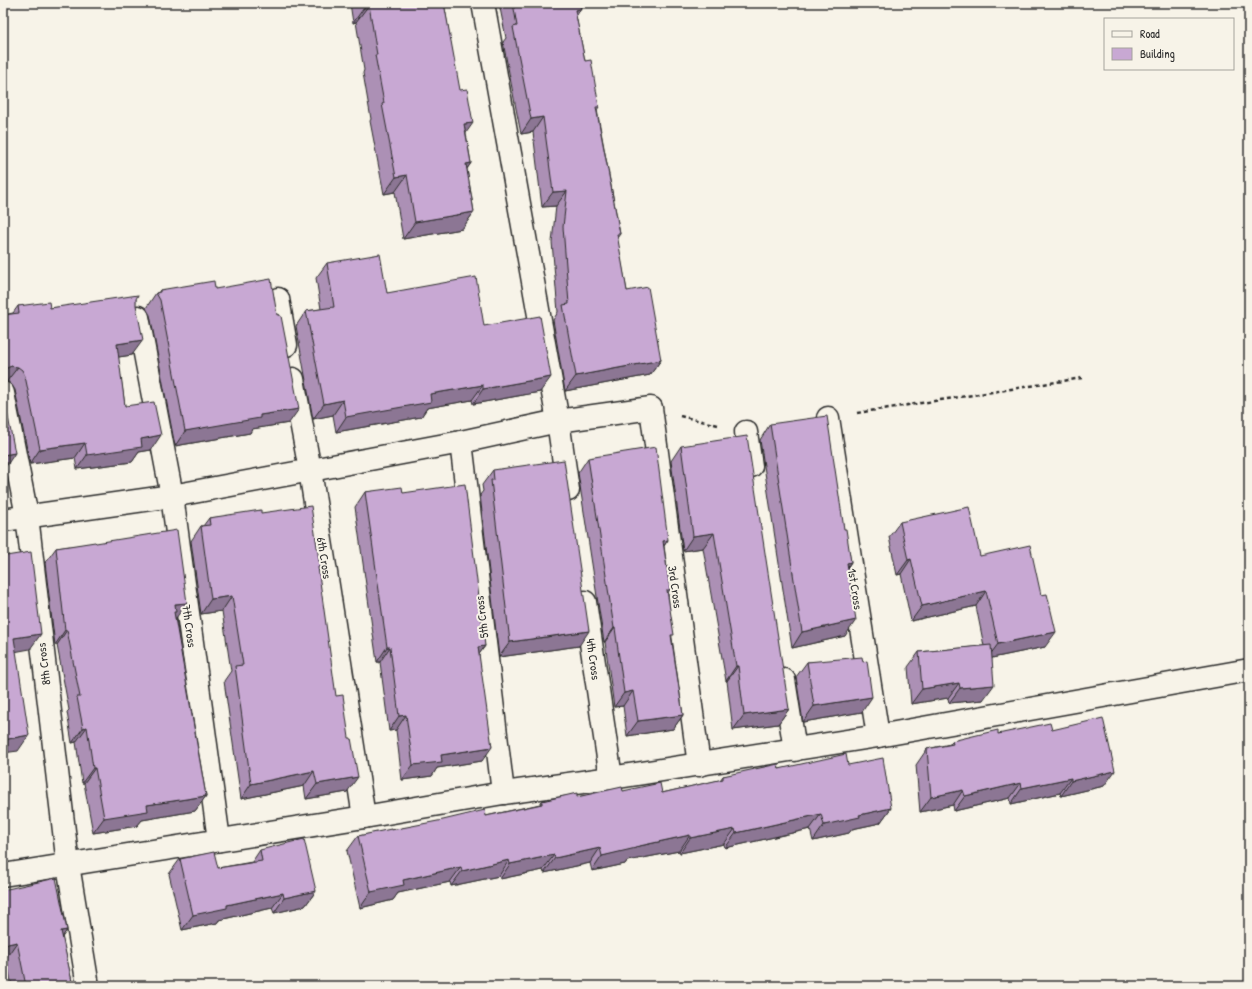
<svg xmlns="http://www.w3.org/2000/svg" width="1252" height="989" font-family="'Patrick Hand',sans-serif">
	<rect width="100%" height="100%" fill="#f7f3e8"/>
	<filter id="ink" filterUnits="userSpaceOnUse"><feTurbulence type="fractalNoise" baseFrequency=".025" numOctaves="2"/><feDisplacementMap in="SourceGraphic" scale="8" xChannelSelector="R" yChannelSelector="G"/><feConvolveMatrix kernelMatrix="1 2 1 2 8 2 1 2 1" color-interpolation-filters="sRGB"/></filter>
	<g filter="url(#ink)">
		<g fill="none" stroke-linecap="round" stroke-linejoin="round">
			<g stroke="#2b2b2b" stroke-width="25">
				<g id="street">
					<polyline points="483,3 558,421 568,490"/>
					<polyline points="278,299 286,345"/>
					<polyline points="138,317 172,496 219,840"/>
					<polyline points="293,379 310,470 364,817"/>
					<polyline points="3,393 27,516 68,865 88,986"/>
					<polyline points="828,418 878,736"/>
					<polyline points="746,432 751,466"/>
					<polyline points="461,442 503,793"/>
					<polyline points="3,520 172,496 461,442 558,421 651,408 699,765"/>
					<polyline points="585,602 611,778"/>
					<polyline points="784,680 795,750"/>
					<polyline points="3,875 364,817 503,793 611,778 878,736 1249,670"/>
				</g>
			</g>
			<g stroke="#2b2b2b" stroke-width="2.5" stroke-dasharray="4 3" stroke-linecap="butt">
				<polyline points="857,413 1082,378"/>
				<polyline points="680,416 718,425"/>
			</g>
			<use href="#street" stroke="#f7f3e8" stroke-width="22"/>
		</g>
		<g fill="#ac90b5" stroke="#2b2b2b">
			<polygon points="350,3 444,3 471,163 467,169 474,212 462,229 403,239 395,192 384,194 370,121 371,119 363,73 364,70 356,22 353,23"/>
			<polygon points="499,3 580,3 581,9 576,16 585,61 599,107 597,110 620,234 617,238 627,291 661,360 650,375 565,391 553,320 558,312 552,242 556,206 542,207 533,132 521,134 503,42 506,38"/>
			<polygon points="327,263 387,293 484,326 540,392 473,404 472,400 427,408 421,417 336,432 333,415 313,419 296,326 306,311 321,309 316,278"/>
			<polygon points="215,289 277,315 289,423 252,429 250,433 175,446 150,315 146,308 156,293 158,293 160,290"/>
			<polygon points="136,299 132,355 118,357 125,406 151,450 139,452 132,462 77,469 75,458 30,464 15,390 12,385 7,381 3,381 3,315 13,313 18,306 50,308"/>
			<polygon points="770,424 844,529 851,562 848,567 845,636 792,648 760,440"/>
			<polygon points="681,446 789,709 778,724 733,730 727,681 726,681 703,548 683,551 671,461"/>
			<polygon points="588,458 668,540 664,546 670,590 668,593 672,638 683,715 673,729 627,736 623,706 614,707 605,642 604,642 578,473"/>
			<polygon points="493,470 579,646 499,657 480,495 483,491 482,485"/>
			<polygon points="365,492 403,493 485,646 479,654 482,761 437,768 432,776 402,780 396,730 389,731 380,662 377,662 355,507"/>
			<polygon points="261,513 320,567 318,570 347,792 306,799 304,786 241,799 224,681 231,671 222,611 201,614 191,541 201,526 203,526 209,518"/>
			<polygon points="900,522 980,556 1045,647 992,658 983,700 949,703 948,698 911,704 908,667 919,652 984,646 976,606 911,621 901,574 897,575 889,537"/>
			<polygon points="96,543 176,618 206,796 195,811 142,820 137,826 93,833 84,783 82,783 76,742 72,743 67,712 69,710 57,645 55,645 45,563 56,548"/>
			<polygon points="807,662 863,662 862,712 803,722 796,677"/>
			<polygon points="1052,730 1104,786 1061,796 1060,793 1011,804 1010,798 954,811 953,805 920,812 916,765 927,749 950,744 952,741 998,734"/>
			<polygon points="848,765 891,808 880,823 852,829 849,833 813,841 810,829 725,848 724,844 680,853 679,851 627,861 625,864 592,871 590,863 544,873 543,870 500,879 499,876 451,886 450,882 398,893 393,900 360,908 347,851 358,836 391,830 486,816 540,804 542,801 623,791 662,793 720,780 723,776 779,769"/>
			<polygon points="260,850 316,891 305,906 274,913 272,908 219,920 217,923 182,930 169,874 180,859 218,868 252,862"/>
			<polygon points="3,890 67,930 62,937 73,986 12,986 6,958 3,958"/>
		</g>
		<g fill="#8c7694" stroke="#2b2b2b">
			<polygon points="366,5 369,5 356,22 353,23"/>
			<polygon points="581,9 570,24 575,10"/>
			<polygon points="543,117 533,132 521,134 531,119"/>
			<polygon points="473,123 461,140 464,124"/>
			<polygon points="471,163 458,181 466,164"/>
			<polygon points="407,175 395,192 384,194 396,177"/>
			<polygon points="567,191 556,206 542,207 553,192"/>
			<polygon points="474,212 462,229 403,239 415,222"/>
			<polygon points="143,340 132,355 106,359 117,344"/>
			<polygon points="661,360 650,375 565,391 576,376"/>
			<polygon points="11,366 18,367 7,381 3,381 3,372 5,369"/>
			<polygon points="551,377 540,392 473,404 483,389"/>
			<polygon points="483,385 472,400 427,408 421,417 336,432 346,417 430,394"/>
			<polygon points="343,400 333,415 313,419 324,404"/>
			<polygon points="299,409 289,423 252,429 250,433 175,446 185,431 260,415"/>
			<polygon points="161,435 151,450 139,452 132,462 77,469 87,455 141,439"/>
			<polygon points="85,443 75,458 30,464 40,449"/>
			<polygon points="15,453 5,468 3,468 3,455"/>
			<polygon points="714,533 703,548 683,551 693,536"/>
			<polygon points="668,540 658,554 663,541"/>
			<polygon points="911,559 901,574 897,575 908,560"/>
			<polygon points="851,562 840,577 847,563"/>
			<polygon points="986,591 976,606 911,621 922,606"/>
			<polygon points="232,596 222,611 201,614 211,599"/>
			<polygon points="187,603 176,618 172,619 175,604"/>
			<polygon points="856,620 845,636 792,648 802,632"/>
			<polygon points="614,628 615,628 605,642 604,642"/>
			<polygon points="65,630 67,630 57,645 55,645"/>
			<polygon points="589,631 579,646 499,657 510,642"/>
			<polygon points="1056,632 1045,647 987,659 998,644"/>
			<polygon points="41,634 30,649 3,654 14,638"/>
			<polygon points="485,646 475,660 478,647"/>
			<polygon points="387,647 390,647 380,662 377,662"/>
			<polygon points="736,666 738,666 727,681 726,681"/>
			<polygon points="959,683 948,698 911,704 922,689"/>
			<polygon points="994,685 983,700 949,703 960,688"/>
			<polygon points="633,691 623,706 614,707 624,693"/>
			<polygon points="872,697 862,712 803,722 814,706"/>
			<polygon points="789,709 778,724 733,730 744,715"/>
			<polygon points="406,715 396,730 389,731 399,716"/>
			<polygon points="683,715 673,729 627,736 638,721"/>
			<polygon points="87,727 76,742 72,743 83,728"/>
			<polygon points="29,735 18,751 3,753 3,740"/>
			<polygon points="492,747 482,761 437,768 432,776 402,780 413,765 441,755"/>
			<polygon points="93,768 95,768 84,783 82,783"/>
			<polygon points="314,771 304,786 241,799 251,784"/>
			<polygon points="1115,771 1104,786 1061,796 1071,781"/>
			<polygon points="358,777 347,792 306,799 317,784"/>
			<polygon points="1071,778 1060,793 1011,804 1022,788"/>
			<polygon points="1021,783 1010,798 954,811 965,796"/>
			<polygon points="963,790 953,805 920,812 931,797"/>
			<polygon points="206,796 195,811 142,820 137,826 93,833 104,818 147,805"/>
			<polygon points="891,808 880,823 852,829 849,833 813,841 824,825 859,815"/>
			<polygon points="821,814 810,829 725,848 736,833"/>
			<polygon points="735,829 724,844 680,853 690,838"/>
			<polygon points="690,835 679,851 627,861 625,864 592,871 602,856 635,847"/>
			<polygon points="600,848 590,863 544,873 555,858"/>
			<polygon points="554,855 543,870 500,879 510,864"/>
			<polygon points="509,860 499,876 451,886 462,871"/>
			<polygon points="461,867 450,882 398,893 393,900 360,908 371,892 403,880"/>
			<polygon points="316,891 305,906 274,913 284,898"/>
			<polygon points="283,893 272,908 219,920 217,923 182,930 193,915 227,905"/>
			<polygon points="67,930 57,945 61,931"/>
			<polygon points="17,942 6,958 3,958 3,945"/>
		</g>
		<g fill="#c8a8d3" stroke="#2b2b2b">
			<polygon points="365,3 444,3 460,90 467,89 473,123 464,124 471,163 466,164 474,212 415,222 407,175 396,177 382,104 384,103 375,55 377,55 369,5 366,5"/>
			<polygon points="513,3 580,3 581,9 575,10 585,61 591,60 599,107 596,107 620,234 617,234 627,291 648,287 661,360 576,376 563,305 569,304 563,227 567,191 553,192 543,117 531,119 513,27 517,26"/>
			<polygon points="380,254 387,293 476,277 484,326 540,316 551,377 483,389 483,385 430,394 431,402 346,417 343,400 324,404 306,311 334,307 327,263"/>
			<polygon points="271,279 277,315 279,314 280,316 281,316 299,409 260,415 260,418 185,431 160,300 156,293 160,292 160,290 214,281 215,289"/>
			<polygon points="138,295 136,299 136,305 143,340 117,344 125,406 154,402 161,435 141,439 142,447 87,455 85,443 40,449 25,376 22,370 18,367 11,366 5,369 3,372 3,315 19,313 18,306 49,302 50,308"/>
			<polygon points="3,391 15,453 3,455"/>
			<polygon points="827,416 844,529 846,529 851,562 847,563 856,620 802,632 770,424"/>
			<polygon points="747,436 789,709 744,715 738,666 736,666 714,533 693,536 681,446"/>
			<polygon points="656,447 668,540 663,541 670,590 667,590 674,635 671,635 683,715 638,721 633,691 624,693 615,628 614,628 588,458"/>
			<polygon points="564,460 589,631 510,642 491,480 494,480 493,470"/>
			<polygon points="465,484 485,646 478,647 492,747 441,755 442,762 413,765 406,715 399,716 390,647 387,647 365,492 402,487 403,493"/>
			<polygon points="311,506 320,567 318,567 336,696 343,695 349,738 351,738 358,777 317,784 314,771 251,784 235,666 243,665 232,596 211,599 201,526 210,525 209,518 261,510 261,513"/>
			<polygon points="969,507 980,556 1030,545 1041,595 1047,594 1056,632 998,644 986,591 922,606 911,559 908,560 900,522"/>
			<polygon points="177,530 187,603 175,604 176,612 174,612 206,796 147,805 148,811 104,818 95,768 93,768 87,727 83,728 77,697 80,697 67,630 65,630 56,548 95,542 96,543"/>
			<polygon points="6,552 6,556 31,552 41,634 14,638 29,735 3,740 3,553"/>
			<polygon points="991,645 994,685 960,688 959,683 922,689 919,652"/>
			<polygon points="862,657 863,662 867,661 872,697 814,706 807,662"/>
			<polygon points="1103,718 1115,771 1071,781 1071,778 1022,788 1021,783 965,796 963,790 931,797 927,749 953,744 952,741 998,730 998,734 1050,723 1052,730"/>
			<polygon points="846,754 848,765 883,758 891,808 859,815 860,817 824,825 821,814 736,833 735,829 690,838 690,835 635,847 636,848 602,856 600,848 555,858 554,855 510,864 509,860 462,871 461,867 403,880 404,885 371,892 358,836 391,829 391,830 443,820 485,810 486,816 542,804 542,801 577,793 577,797 622,787 623,791 660,783 662,793 723,779 723,776 778,764 779,769"/>
			<polygon points="304,839 316,891 284,898 283,893 227,905 227,908 193,915 180,859 214,852 218,868 262,861 260,850"/>
			<polygon points="56,878 67,930 61,931 73,986 26,986 17,942 3,945 3,895 4,894 3,890"/>
		</g>
	</g>
	<g text-anchor="middle" stroke-width="4" stroke-linejoin="round" paint-order="stroke">
		<g font-size="12" fill="#2b2b2b" stroke="#f7f3e8">
			<text transform="translate(324 558) rotate(81)" y="4">6th Cross</text>
			<text transform="translate(675 587) rotate(82)" y="4">3rd Cross</text>
			<text transform="translate(855 589) rotate(81)" y="4">1st Cross</text>
			<text transform="translate(482 617) rotate(-97)" y="4">5th Cross</text>
			<text transform="translate(189 626) rotate(82)" y="4">7th Cross</text>
			<text transform="translate(593 659) rotate(82)" y="4">4th Cross</text>
			<text transform="translate(44 664) rotate(-97)" y="4">8th Cross</text>
		</g>
	</g>
	<rect width="1252" height="989" fill="none" stroke="#f7f3e8" stroke-width="16"/>
	<rect x="8" y="8" width="1236" height="973" fill="none" stroke="#2b2b2b" stroke-width="1.5" filter="url(#ink)"/>
	<rect x="1104" y="18" width="130" height="52" fill="#f7f3e8" stroke="#a5a39c"/>
	<rect x="1112" y="31" width="20" height="6" fill="#f7f3e8" stroke="#a5a39c"/>
	<text x="1140" y="38" font-size="12" fill="#2b2b2b">Road</text>
	<rect x="1112" y="48" width="20" height="12" fill="#c8a8d3" stroke="#a5a39c"/>
	<text x="1140" y="58" font-size="12" fill="#2b2b2b">Building</text>
</svg>
